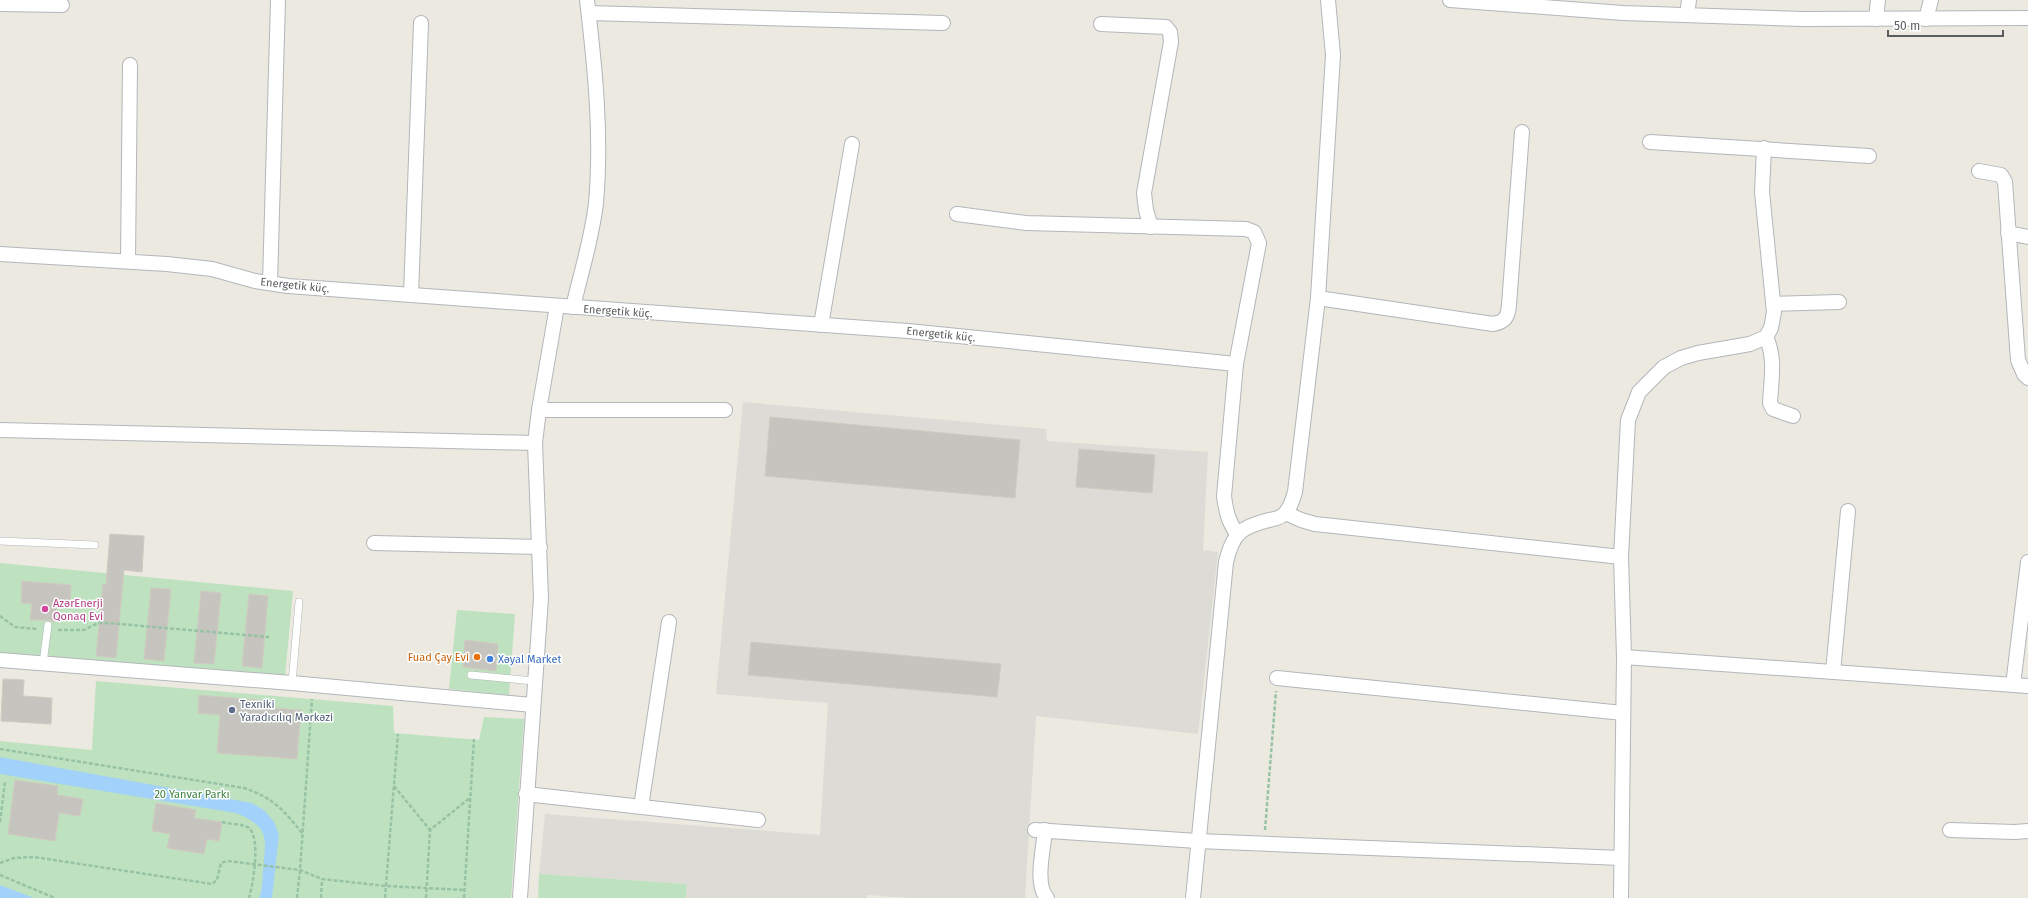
<svg xmlns="http://www.w3.org/2000/svg" width="2028" height="898" font-family="'Fira Sans',sans-serif">
	<rect width="100%" height="100%" fill="#ebe9e0"/>
	<polygon fill="#dddbd5" points="743,402 1046,429 1047,441 1208,452 1203,550 1218,552 1198,734 1036,716 1025,898 909,898 867,895 867,898 686,898 687,884 539,874 545,814 820,835 828,703 716,694"/>
	<g fill="#bee2bf">
		<polygon points="0,563 293,591 285,677 0,654"/>
		<polygon points="457,610 515,614 509,695 449,689"/>
		<polygon points="96,681 393,706 394,733 479,740 484,717 524,719 511,898 0,898 0,741 92,750"/>
		<polygon points="539,874 687,884 686,898 538,898"/>
	</g>
	<g fill="#a2d1f9">
		<path d="M0 757 252 803 265 811 274 822 279 834 272 898H259C263 890 262 879 263 870 266 838 270 827 236 813L0 774Z"/>
		<polygon points="0,885 34,898 0,898"/>
	</g>
	<g fill="#c6c4be" stroke="#cfcbbf">
		<polygon points="770,417 1020,440 1015,498 765,476"/>
		<polygon points="1079,449 1155,455 1152,493 1076,487"/>
		<polygon points="110,534 144,536 142,572 124,570 116,658 96,656 103,584 106,585"/>
		<polygon points="22,581 71,585 70,605 57,604 55,622 48,620 30,620 32,604 21,603"/>
		<polygon points="151,588 171,589 164,661 144,659"/>
		<polygon points="201,591 221,593 214,664 194,663"/>
		<polygon points="249,594 268,596 262,668 242,666"/>
		<polygon points="465,640 498,644 496,671 463,667"/>
		<polygon points="751,642 1001,664 997,697 748,675"/>
		<polygon points="3,679 24,680 23,696 52,698 51,724 1,721"/>
		<polygon points="199,695 269,701 269,708 301,710 297,759 217,753 220,715 198,713"/>
		<polygon points="15,780 58,786 57,795 83,799 80,816 59,813 55,841 8,834"/>
		<polygon points="156,803 196,810 194,818 222,822 219,841 207,839 204,854 167,848 170,834 152,831"/>
	</g>
	<g fill="none" stroke-linecap="round" stroke-linejoin="round">
		<g stroke="#b3b6ba" stroke-width="8">
			<g id="lane">
				<polyline points="0,541 95,545"/>
				<polyline points="43,663 48,625"/>
				<polyline points="471,675 534,681"/>
				<polyline points="292,683 299,602"/>
			</g>
		</g>
		<g stroke="#b3b6ba" stroke-width="16">
			<g id="street">
				<polyline points="1450,0 1623,13 1803,19 2028,18"/>
				<polyline points="0,4 62,5"/>
				<polyline points="589,13 943,23"/>
				<polyline points="1687,15 1689,0"/>
				<polyline points="1876,19 1878,0"/>
				<polyline points="1926,19 1931,0"/>
				<polyline points="1101,24 1166,27 1170,32 1171,42 1144,193 1146,210 1151,227"/>
				<polyline points="1650,142 1869,156"/>
				<polyline points="1979,171 2001,175 2005,182 2018,360 2024,374 2028,378"/>
				<path d="M957 214 1026 223 1246 229 1254 232 1259 243 1236 364 1224 496C1226 511 1228 521 1237 534"/>
				<polyline points="2008,233 2028,237"/>
				<polyline points="0,254 167,264 212,269 255,281 288,286 908,331 1236,364"/>
				<polyline points="128,261 130,65"/>
				<polyline points="270,283 278,0"/>
				<polyline points="411,295 421,23"/>
				<path d="M1318 298 1493 324C1505 322 1508 317 1509 305L1522 132"/>
				<polyline points="1773,304 1839,302"/>
				<path d="M573 307C581 273 592 238 596 203 602 135 595 68 587 0"/>
				<polyline points="821,325 852,144"/>
				<path d="M1766 337C1776 358 1771 381 1770 403L1773 409 1793 416"/>
				<polyline points="539,410 725,410"/>
				<polyline points="0,430 535,443"/>
				<polyline points="1286,513 1301,520 1315,524 1621,557"/>
				<polyline points="374,543 540,547"/>
				<polyline points="1624,657 2028,686"/>
				<polyline points="0,660 292,683 532,705"/>
				<polyline points="1833,672 1848,511"/>
				<polyline points="1277,678 1623,713"/>
				<polyline points="2013,685 2028,562"/>
				<polyline points="526,794 758,820"/>
				<polyline points="641,807 669,622"/>
				<polyline points="1035,830 1197,841 1621,858"/>
				<path d="M1045 830C1044 847 1034 884 1047 898"/>
				<polyline points="1950,830 2015,832 2028,831"/>
				<polyline points="520,898 541,598 535,443 539,410 557,306"/>
				<path d="M1193 898 1226 562C1233 533 1241 527 1269 520 1275 519 1283 517 1286 512 1291 507 1293 498 1295 492L1318 298 1333 55 1328 0"/>
				<polyline points="1621,898 1624,657 1621,557 1628,420 1639,392 1664,367 1681,358 1698,353 1750,344 1766,337 1771,328 1774,312 1762,192 1764,148"/>
			</g>
		</g>
		<g stroke="#98c2a5" stroke-width="2.5" stroke-dasharray="4 2" stroke-linecap="butt">
			<polyline points="0,616 15,627 37,629"/>
			<polyline points="58,630 84,630 98,623 108,623 269,637"/>
			<path d="M0 749 244 788C274 798 283 810 303 834"/>
			<polyline points="394,786 430,830"/>
			<polyline points="0,822 5,782"/>
			<path d="M222 822C229 824 244 824 249 828 261 839 253 884 249 898"/>
			<polyline points="1265,830 1276,691"/>
			<polyline points="0,863 14,858 34,857 212,884 217,880 221,863 227,861 300,870 322,879 386,886 464,890"/>
			<polyline points="0,875 55,898"/>
			<polyline points="297,898 300,870 312,699"/>
			<polyline points="321,898 322,879"/>
			<polyline points="385,898 398,734"/>
			<polyline points="426,898 430,830 470,798"/>
			<polyline points="464,898 474,739"/>
		</g>
		<use href="#lane" stroke="#fff" stroke-width="7"/>
		<use href="#street" stroke="#fff" stroke-width="14"/>
	</g>
	<circle fill="#d1479c" stroke="#fff" stroke-width="1.5" cx="45" cy="609" r="4"/>
	<circle fill="#e8710a" stroke="#fff" stroke-width="1.5" cx="477" cy="657" r="4"/>
	<circle fill="#3f7fe0" stroke="#fff" stroke-width="1.5" cx="490" cy="659" r="4"/>
	<circle fill="#5c6f8a" stroke="#fff" stroke-width="1.5" cx="232" cy="710" r="4"/>
	<g text-anchor="middle" stroke-width="3" stroke-linejoin="round" paint-order="stroke">
		<g font-size="11" fill="#595c60" stroke="#fff">
			<text transform="translate(295 285) rotate(6)" y="4">Energetik küç.</text>
			<text transform="translate(618 311) rotate(4)" y="4">Energetik küç.</text>
			<text transform="translate(941 334) rotate(6)" y="4">Energetik küç.</text>
		</g>
		<g font-size="11" fill="#b23c85" stroke="#fff" text-anchor="start">
			<text x="53" y="607">AzərEnerji<tspan x="53" dy="13">Qonaq Evi</tspan></text>
		</g>
		<g font-size="11" fill="#c56008" stroke="#fff" text-anchor="end">
			<text x="469" y="661">Fuad Çay Evi</text>
		</g>
		<g font-size="11" fill="#366cbe" stroke="#fff" text-anchor="start">
			<text x="498" y="663">Xəyal Market</text>
		</g>
		<g font-size="11" fill="#4e5e75" stroke="#fff" text-anchor="start">
			<text x="240" y="708">Texniki<tspan x="240" dy="13">Yaradıcılıq Mərkəzi</tspan></text>
		</g>
		<g font-size="11" fill="#39803e" stroke="#fff">
			<text x="192" y="798">20 Yanvar Parkı</text>
		</g>
	</g>
	<path d="M1888 30v6h115v-6" fill="none" stroke="#595c60" stroke-width="2"/>
	<text x="1894" y="30" font-size="12" fill="#595c60" stroke="#ffffff" stroke-width="3" paint-order="stroke">50 m</text>
</svg>
